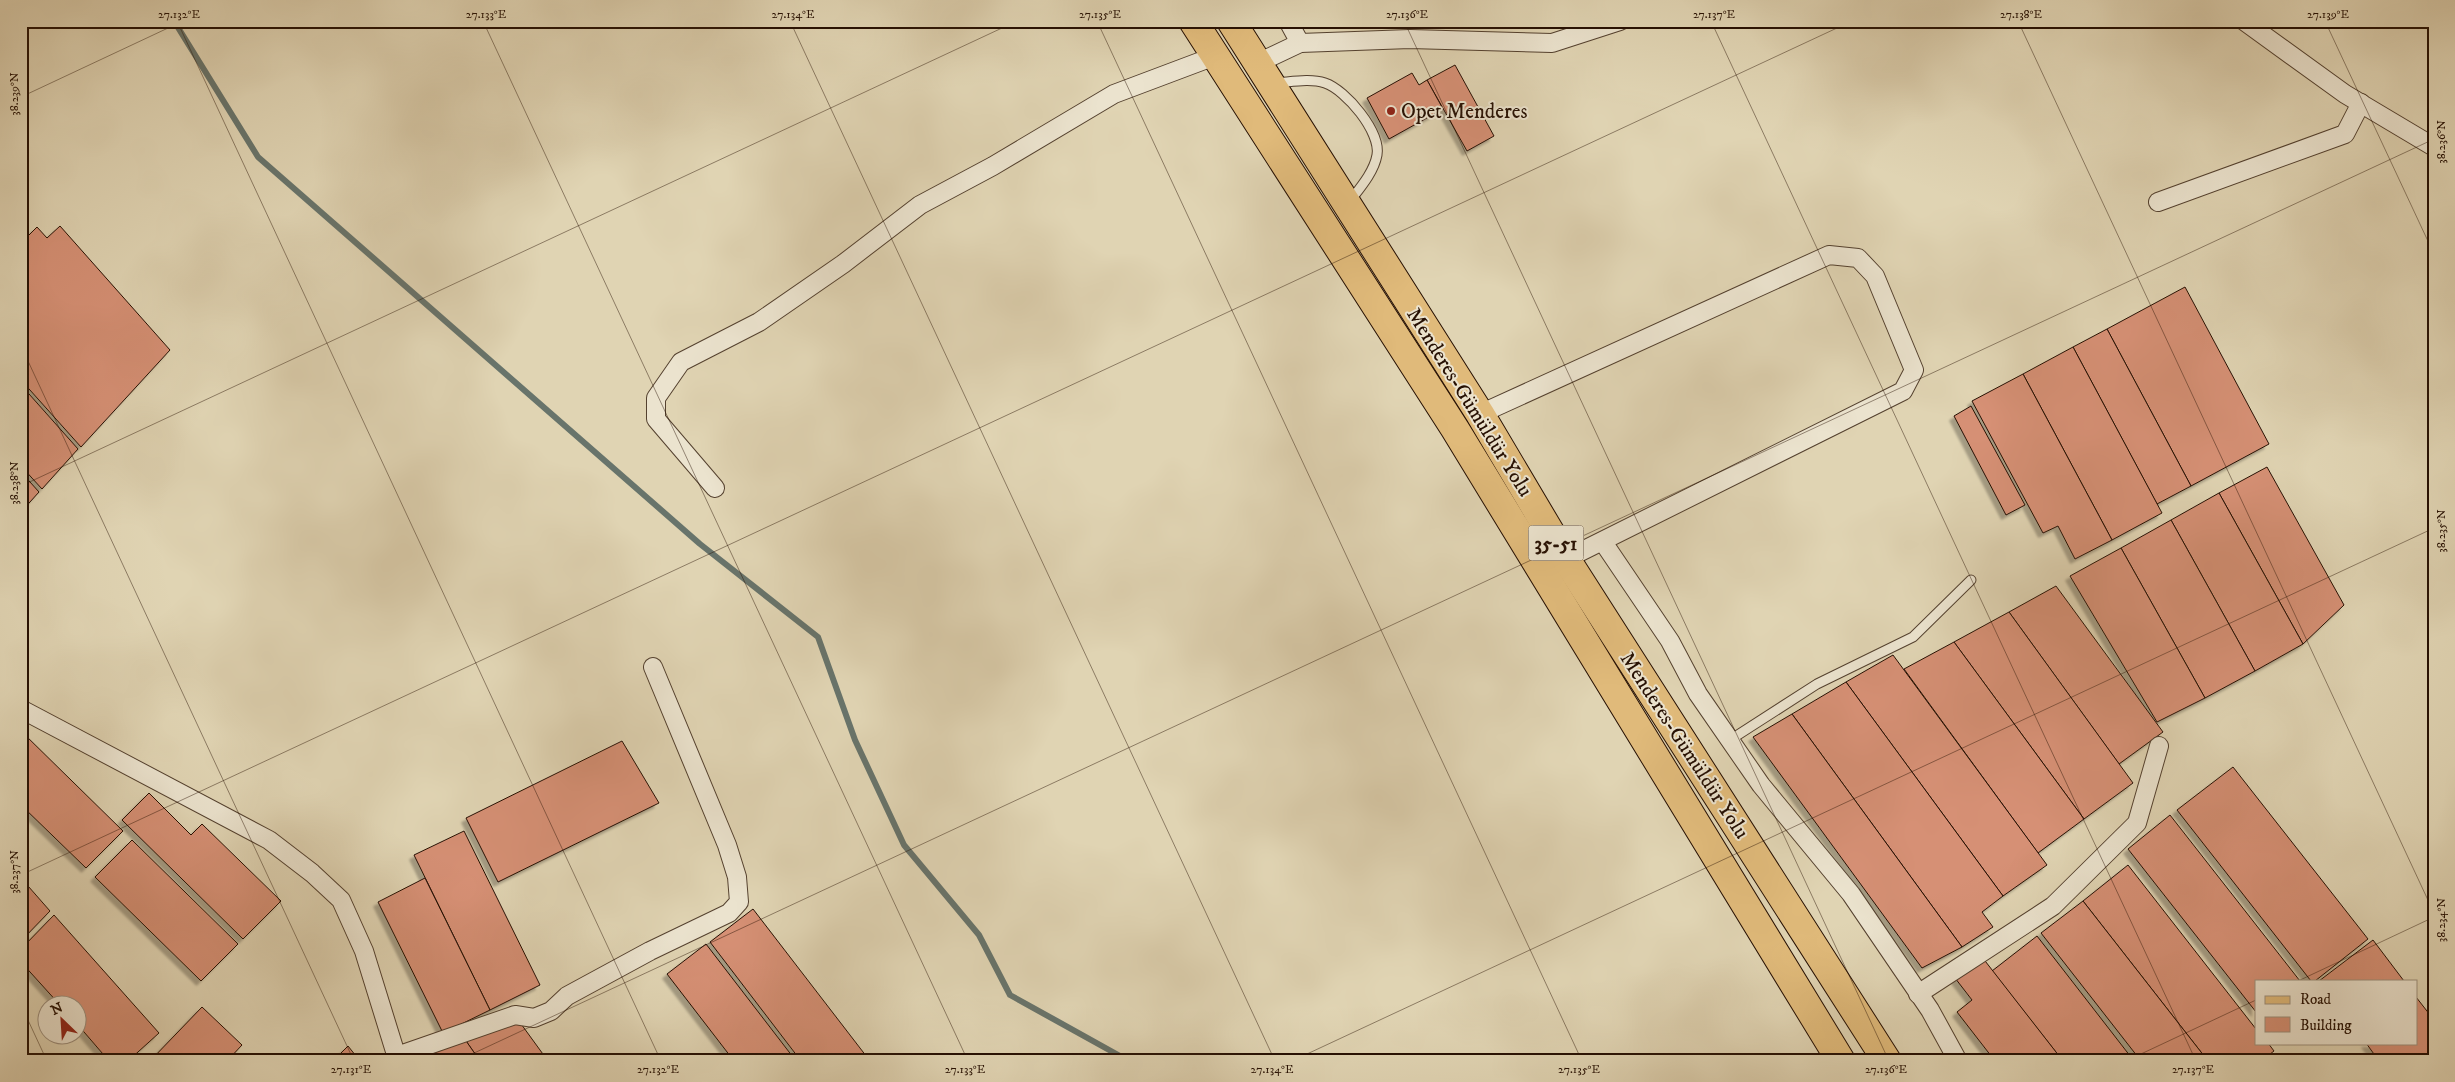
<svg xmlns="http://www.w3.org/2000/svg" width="2455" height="1082" font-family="'IM FELL DW Pica',serif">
	<defs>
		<filter id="shadow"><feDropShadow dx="-4.5" dy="4.5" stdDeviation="1" flood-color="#0004"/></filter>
	</defs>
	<rect width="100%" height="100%" fill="#e0d4b3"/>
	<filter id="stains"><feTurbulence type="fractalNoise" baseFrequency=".004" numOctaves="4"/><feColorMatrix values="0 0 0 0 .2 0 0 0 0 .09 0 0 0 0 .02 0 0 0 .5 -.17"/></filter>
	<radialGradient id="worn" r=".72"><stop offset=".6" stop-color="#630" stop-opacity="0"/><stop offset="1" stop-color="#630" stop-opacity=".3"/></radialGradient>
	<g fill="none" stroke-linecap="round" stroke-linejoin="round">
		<polyline stroke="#68746b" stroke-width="6" points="174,21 258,157 700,544 818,637 855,740 904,845 979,935 1010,995 1129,1061"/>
	</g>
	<g fill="#d69075" stroke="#261003" filter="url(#shadow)">
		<polygon points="1455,65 1494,136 1467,151 1427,80"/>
		<polygon points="1412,73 1419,85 1427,80 1443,109 1389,139 1367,98"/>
		<polygon points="60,226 170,350 81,447 21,380 21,243 37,227 47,238"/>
		<polygon points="2185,287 2269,444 2191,486 2107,329"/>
		<polygon points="2107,329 2191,486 2157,504 2073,347"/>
		<polygon points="2073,347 2162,513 2112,540 2023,374"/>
		<polygon points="2023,374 2112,540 2075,559 2058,526 2043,533 1972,401"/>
		<polygon points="21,385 78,449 42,489 21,466"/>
		<polygon points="1971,406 2025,505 2006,515 1954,416"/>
		<polygon points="2267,467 2344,605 2303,644 2219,493"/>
		<polygon points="21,472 39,492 21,512"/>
		<polygon points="2219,493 2303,644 2255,671 2171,520"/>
		<polygon points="2171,520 2255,671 2205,698 2121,548"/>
		<polygon points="2121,548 2205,698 2157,722 2070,576"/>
		<polygon points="2056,586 2163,732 2119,764 2009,612"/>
		<polygon points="2009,612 2133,783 2084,819 1954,642"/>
		<polygon points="1954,642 2084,819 2038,853 1904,669"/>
		<polygon points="1893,655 2047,865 2003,896 1846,682"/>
		<polygon points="1846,682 2003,896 1982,912 1993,927 1962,947 1792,714"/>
		<polygon points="1792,714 1962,947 1922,968 1753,737"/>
		<polygon points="21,731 123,831 86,868 21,805"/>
		<polygon points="622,741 659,803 498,882 466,818"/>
		<polygon points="2233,767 2368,939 2315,981 2311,981 2177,810"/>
		<polygon points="149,793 191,835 202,824 281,901 243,939 122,820"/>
		<polygon points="2170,815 2300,981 2256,981 2256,1012 2128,849"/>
		<polygon points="464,831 540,985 490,1010 414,855"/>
		<polygon points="132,840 238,944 201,981 95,877"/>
		<polygon points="2128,865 2256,1029 2256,1043 2268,1043 2274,1051 2261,1061 2208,1061 2083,901"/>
		<polygon points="21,878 50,911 21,941"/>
		<polygon points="425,878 490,1010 443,1033 378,902"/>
		<polygon points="2083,901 2208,1061 2141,1061 2041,933"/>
		<polygon points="753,909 870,1061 801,1061 710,942"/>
		<polygon points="54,915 159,1033 128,1061 109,1061 78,1025 78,1004 59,1004 21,962 21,949"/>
		<polygon points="2037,936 2134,1061 2063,1061 1992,971"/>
		<polygon points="2373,940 2404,981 2319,981"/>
		<polygon points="706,944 796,1061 734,1061 667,974"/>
		<polygon points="1982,957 2063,1061 1995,1061 1957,1012 1972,1000 1955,978"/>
		<polygon points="2416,997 2434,1020 2434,1061 2379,1061 2366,1043 2416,1043"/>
		<polygon points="202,1007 242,1045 227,1061 150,1061"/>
		<polygon points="516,1017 548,1061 480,1061 464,1038"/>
		<polygon points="464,1038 480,1061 413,1061 412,1059"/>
		<polygon points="348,1046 360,1061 333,1061"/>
	</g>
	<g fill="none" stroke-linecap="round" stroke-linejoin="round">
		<g stroke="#54412f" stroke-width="11">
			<g id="service">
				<path d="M1276 83C1291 82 1310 78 1325 83 1346 90 1381 132 1377 155 1374 172 1360 188 1350 201"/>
				<polyline points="1730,740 1817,684 1913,637 1971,580"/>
			</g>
		</g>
		<g stroke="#54412f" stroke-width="20">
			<g id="minor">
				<polyline points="1288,21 1300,43"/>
				<polyline points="2244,21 2345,94 2434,147"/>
				<polyline points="1258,63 1300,43 1410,39 1552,43 1620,21"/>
				<polyline points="2158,202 2345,134 2361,103"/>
				<polyline points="1480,414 1829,255 1858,258 1875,276 1914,370 1903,391 1566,559"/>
				<polyline points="715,488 656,419 656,398 681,362 759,322 843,264 920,205 993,166 1114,94 1215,56"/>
				<polyline points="1603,542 1670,641 1698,694 1761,785 1851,894 1930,1010 1958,1061"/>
				<polyline points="21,709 269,840 312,873 341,900 364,951 398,1061"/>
				<polyline points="1918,994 2053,906 2137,823 2159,746"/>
				<polyline points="397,1056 515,1015 534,1018 551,1011 567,996 650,951 729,913 739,902 737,877 727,845 653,667"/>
			</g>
		</g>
		<g stroke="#261003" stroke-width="30">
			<g id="primary">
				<polyline points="1193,21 1455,429 1841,1061"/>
				<polyline points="1231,21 1480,414 1566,559 1887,1061"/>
			</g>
		</g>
		<use href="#service" stroke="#ebe3ce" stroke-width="9"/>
		<use href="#minor" stroke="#ebe3ce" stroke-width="18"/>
		<use href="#primary" stroke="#e0ba7a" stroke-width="28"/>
	</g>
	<path fill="none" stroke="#261003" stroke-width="1" stroke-opacity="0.45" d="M177 21 661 1061M483 21 968 1061M790 21 1275 1061M1097 21 1582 1061M1404 21 1889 1061M1711 21 2196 1061M2018 21 2434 913M2325 21 2434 254M21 97 183 21M21 346 354 1061M21 486 1017 21M21 875 1852 21M2298 981 2434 917M21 1005 47 1061M457 1061 2434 139M1292 1061 2434 528M2126 1061 2256 1000"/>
	<circle fill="#8f2418" stroke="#ebe3ce" stroke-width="2" cx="1391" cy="111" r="5"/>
	<g text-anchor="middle" stroke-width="4" stroke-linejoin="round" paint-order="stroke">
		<rect fill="#ebe3ce" stroke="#614f40" stroke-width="1" x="1528.5" y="525.5" width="55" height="35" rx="4"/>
		<g font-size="20" font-weight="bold" fill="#261003">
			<text x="1556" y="550">35-51</text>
		</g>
		<g font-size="21" fill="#261003" stroke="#ebe3ce" text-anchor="start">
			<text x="1401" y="118">Opet Menderes</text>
		</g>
		<g font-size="21" fill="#261003" stroke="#ebe3ce">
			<text transform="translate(1470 402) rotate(58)" y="7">Menderes-Gümüldür Yolu</text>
			<text transform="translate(1685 745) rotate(57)" y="7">Menderes-Gümüldür Yolu</text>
		</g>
	</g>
	<rect width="2455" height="1082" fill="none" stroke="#e0d4b3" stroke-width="55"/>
	<rect x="2255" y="980" width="162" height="65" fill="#ebe3ce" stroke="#9c8f7d"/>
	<rect x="2265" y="996" width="25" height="8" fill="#e0ba7a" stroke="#9c8f7d"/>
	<text x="2300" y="1004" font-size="15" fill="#261003">Road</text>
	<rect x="2265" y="1017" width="25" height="15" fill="#d69075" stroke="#9c8f7d"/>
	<text x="2300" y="1030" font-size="15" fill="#261003">Building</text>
	<g transform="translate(62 1020) rotate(335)"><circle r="24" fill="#ebe3ce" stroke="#9c8f7d"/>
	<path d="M0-4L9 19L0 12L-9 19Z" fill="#8f2418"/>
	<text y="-8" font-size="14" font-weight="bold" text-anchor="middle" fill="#261003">N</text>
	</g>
	<rect x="28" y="28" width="2400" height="1026" fill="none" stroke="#261003" stroke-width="2"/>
	<g font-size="12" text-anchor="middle" fill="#261003">
		<text x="179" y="18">27.132°E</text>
		<text x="486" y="18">27.133°E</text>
		<text x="793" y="18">27.134°E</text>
		<text x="1100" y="18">27.135°E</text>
		<text x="1407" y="18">27.136°E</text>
		<text x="1714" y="18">27.137°E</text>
		<text x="2021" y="18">27.138°E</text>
		<text x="2328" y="18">27.139°E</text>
		<text transform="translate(14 94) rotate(-90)" y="4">38.239°N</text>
		<text transform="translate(2441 142) rotate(-90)" y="4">38.236°N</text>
		<text transform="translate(14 483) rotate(-90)" y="4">38.238°N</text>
		<text transform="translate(2441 531) rotate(-90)" y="4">38.235°N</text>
		<text transform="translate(14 872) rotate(-90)" y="4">38.237°N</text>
		<text transform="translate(2441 920) rotate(-90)" y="4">38.234°N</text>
		<text x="351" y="1073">27.131°E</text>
		<text x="658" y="1073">27.132°E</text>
		<text x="965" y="1073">27.133°E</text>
		<text x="1272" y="1073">27.134°E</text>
		<text x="1579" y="1073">27.135°E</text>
		<text x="1886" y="1073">27.136°E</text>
		<text x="2193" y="1073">27.137°E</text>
	</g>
	<rect width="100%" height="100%" filter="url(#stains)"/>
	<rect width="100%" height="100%" fill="url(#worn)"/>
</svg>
